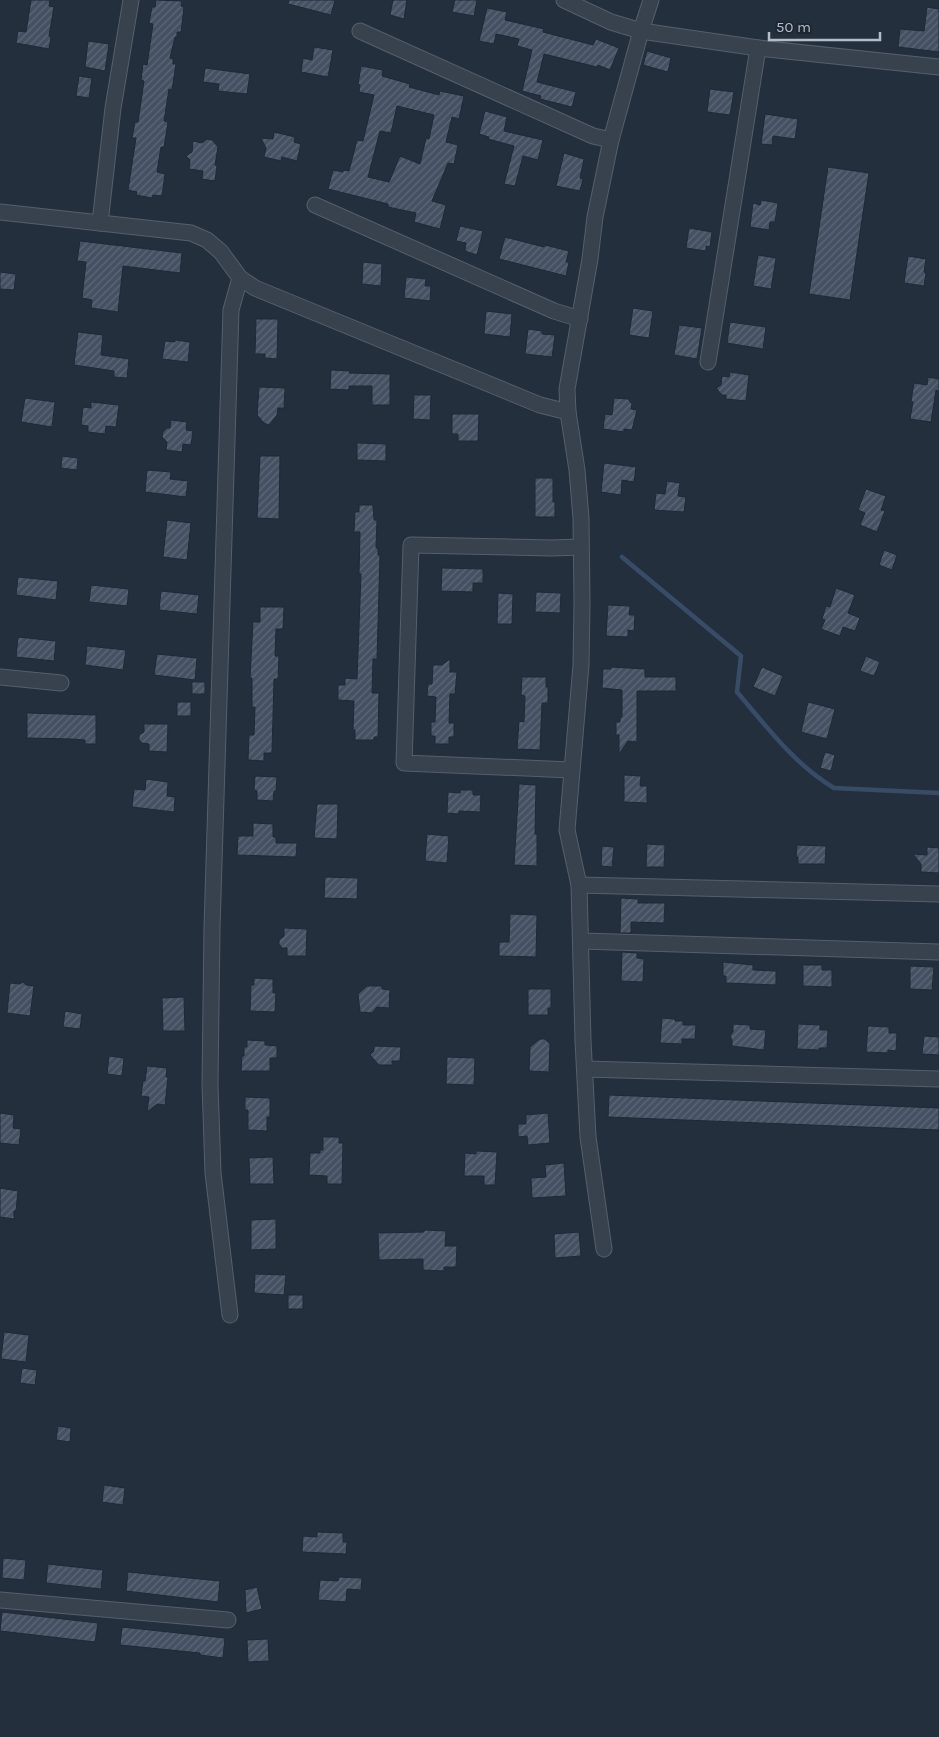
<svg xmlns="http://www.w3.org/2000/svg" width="939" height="1737" font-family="Karla,sans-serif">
	<defs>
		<pattern id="building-hatch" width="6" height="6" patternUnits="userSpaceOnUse" patternTransform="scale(1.25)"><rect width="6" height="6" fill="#455162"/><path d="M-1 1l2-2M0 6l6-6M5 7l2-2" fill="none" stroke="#5d6877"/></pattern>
	</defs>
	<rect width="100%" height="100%" fill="#242f3e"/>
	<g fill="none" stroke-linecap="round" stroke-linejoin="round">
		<path stroke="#394c67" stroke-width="4.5" d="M622 557 741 656 737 692C767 727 794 764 834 788L939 793"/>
	</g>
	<g fill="url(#building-hatch)" stroke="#1f2835" fill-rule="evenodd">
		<polygon points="31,0 50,0 49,6 54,7 49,36 51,37 49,49 16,43 18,31 26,32"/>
		<polygon points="156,0 182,1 181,6 184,7 181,32 177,32 177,37 175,37 170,58 173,59 173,64 176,64 172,90 169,89 164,121 168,122 166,135 164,147 161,147 157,172 165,174 162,196 153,195 152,198 136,195 137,192 128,190 136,138 132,138 135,122 138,122 144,81 141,80 143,64 147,65 153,24 149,23 152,7 155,7"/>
		<polygon points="289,0 335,0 331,15 288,4"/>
		<polygon points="393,0 407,0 404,19 390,15"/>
		<polygon points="455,0 477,0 474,16 452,12"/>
		<polygon points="927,7 939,9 939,52 898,47 900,29 924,31"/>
		<polygon points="487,8 507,12 505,20 544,29 543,32 593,45 596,39 619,48 610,70 598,65 597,67 544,54 537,82 576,92 572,107 540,99 541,96 522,91 532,50 517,46 519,39 496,34 494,44 479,41"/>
		<polygon points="88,41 109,44 105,71 85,67"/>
		<polygon points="314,47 333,50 328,77 301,72 303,58 312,60"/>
		<polygon points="647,51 671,58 668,72 643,65"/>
		<path d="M361 66 383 70 382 76 410 84 409 87 439 95 440 91 464 96 459 119 452 117 446 142 458 145 454 164 448 163 432 201 446 205 440 229 414 222 416 213 388 207V204L328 189 333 170 343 172V170L349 171 357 140 363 141 374 95 359 92 360 85 358 84ZM397 106 434 115 429 139 426 138 420 164 400 156 389 182 368 177 380 131 391 133Z"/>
		<polygon points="205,68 250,74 247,94 218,91 219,84 203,82"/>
		<polygon points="79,76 92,78 89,98 76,96"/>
		<polygon points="710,89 734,92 730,115 707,112"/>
		<polygon points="485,111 507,117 504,131 543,140 538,160 523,156 515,186 504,184 514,146 488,139 489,137 479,134"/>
		<polygon points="765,114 798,119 795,139 773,136 772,145 761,144"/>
		<polygon points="274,132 295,137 294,142 301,144 297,161 282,157 281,161 264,157 266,148 261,138 273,139"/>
		<polygon points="207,139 212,140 218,147 215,165 217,166 215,181 202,179 203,171 189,169 190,160 186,156 192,152 193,141 202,143"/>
		<polygon points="564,153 584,159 580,178 583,179 580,191 556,186"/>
		<polygon points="828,167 869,173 850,300 809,294"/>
		<polygon points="761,200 778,203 775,222 770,222 769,230 750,227 753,203 760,205"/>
		<polygon points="460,226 483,231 477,255 465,251 466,243 456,241"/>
		<polygon points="689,228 712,232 710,247 706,246 706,251 686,248"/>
		<polygon points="505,237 544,247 545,245 569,251 566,262 569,262 566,276 499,259"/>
		<polygon points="80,241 182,253 180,273 123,266 118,312 91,308 92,300 82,298 86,262 77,261"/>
		<polygon points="758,255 776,258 771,289 753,286"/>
		<polygon points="908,256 926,259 924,272 926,273 924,286 904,283"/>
		<polygon points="363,262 382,264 381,286 362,284"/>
		<polygon points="0,272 16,274 14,290 0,289"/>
		<polygon points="406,277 426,279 425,286 431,286 430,301 404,298"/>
		<polygon points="633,308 653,311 649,338 629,335"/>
		<polygon points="486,311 512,314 510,337 484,334"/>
		<polygon points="256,319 278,319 277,359 265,358 265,354 255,354"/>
		<polygon points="730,322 766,327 763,349 727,343"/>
		<polygon points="679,325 702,328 697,359 674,355"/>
		<polygon points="528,329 542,331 542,334 555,335 552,357 525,354"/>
		<polygon points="78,332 103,335 101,355 129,359 127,378 114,377 114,371 74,365"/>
		<polygon points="175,340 190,342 188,362 162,359 165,341 175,342"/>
		<polygon points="331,370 350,371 349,373 390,374 390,405 372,405 372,386 349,386 349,390 330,389"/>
		<polygon points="730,372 749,375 746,401 726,399 726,395 722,395 716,388 721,385 722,376 729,377"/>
		<polygon points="928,377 939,379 939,391 936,390 931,422 910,419 913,402 911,401 914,383 927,385"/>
		<polygon points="259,387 285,388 284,408 278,408 277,415 269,425 264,423 257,415"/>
		<polygon points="414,395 431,395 430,420 413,419"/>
		<polygon points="25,398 55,402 52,427 21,422"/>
		<polygon points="614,398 628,399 632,404 631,409 637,410 632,430 624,429 624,432 603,429 605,414 612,415"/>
		<polygon points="91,402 119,405 116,427 106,426 105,434 88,432 88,426 81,425 83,407 91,408"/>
		<polygon points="452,414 479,414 478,441 458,441 458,434 452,434"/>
		<polygon points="171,420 187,422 186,430 193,431 191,445 183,444 182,452 166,450 167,442 162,437 163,432 167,428 170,428"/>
		<polygon points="357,443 386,444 386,461 357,460"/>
		<polygon points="62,456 78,458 77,470 61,468"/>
		<polygon points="260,456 280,456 279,519 257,518"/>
		<polygon points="604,463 636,467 634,482 622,480 621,495 601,492"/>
		<polygon points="147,470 171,472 170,479 188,481 186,497 145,492"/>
		<polygon points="535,478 553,478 553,502 555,502 555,517 535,517"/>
		<polygon points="667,481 680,483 678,496 686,497 684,512 654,510 656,493 665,494"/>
		<polygon points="866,489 886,496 881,510 885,511 877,532 860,525 865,513 858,510"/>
		<polygon points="359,505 373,505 374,520 377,520 376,548 378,548 378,555 380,555 377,659 373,659 372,693 379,693 378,737 374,737 374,740 355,740 355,730 353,730 354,701 338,700 338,685 345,685 345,678 357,679 361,574 359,574 360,532 354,532 355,512 359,512"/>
		<polygon points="167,520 191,523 187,560 163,557"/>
		<polygon points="884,550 897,555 892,570 879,565"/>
		<polygon points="442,568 483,569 483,583 473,583 473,592 441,591"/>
		<polygon points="18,577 58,581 56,600 16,595"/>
		<polygon points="91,585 129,589 127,606 89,602"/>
		<polygon points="836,588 855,595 848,613 860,618 855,631 843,627 840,636 821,629 825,620 822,619 826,606 830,607"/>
		<polygon points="161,591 199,595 197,614 159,610"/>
		<polygon points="536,592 561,593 560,613 535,612"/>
		<polygon points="498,593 513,594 512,624 497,624"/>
		<polygon points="608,605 630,606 629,615 635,615 634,631 628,630 628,637 606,636"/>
		<polygon points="260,607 284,607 283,629 276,629 275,656 279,656 278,679 274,679 272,753 264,753 264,761 248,760 249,735 254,735 255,707 252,707 252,678 250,678 253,622 260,622"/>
		<polygon points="18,637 56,641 54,661 16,657"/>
		<polygon points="87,646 126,650 123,670 85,665"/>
		<polygon points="157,654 197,658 195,680 154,675"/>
		<polygon points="866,656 880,662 874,676 860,671"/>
		<polygon points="450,659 450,672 457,672 455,694 450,694 449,723 454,723 454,737 449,737 449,744 435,744 435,736 431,736 431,722 435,722 436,697 427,696 428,684 432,684 433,665 442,665"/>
		<polygon points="611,667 645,669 645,677 676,677 676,691 637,691 637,742 628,741 619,754 619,735 616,735 616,722 620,722 620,717 622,717 622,690 602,688 603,669 611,669"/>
		<polygon points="762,667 783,676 775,696 753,687"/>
		<polygon points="522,677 546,677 546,687 548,687 548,703 542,703 540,750 517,749 519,721 524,722 525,696 521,695"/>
		<rect x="192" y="682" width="13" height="12"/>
		<rect x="177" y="702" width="14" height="14"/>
		<polygon points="808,702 835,709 827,739 801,732"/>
		<polygon points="27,713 96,715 96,744 85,744 85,740 72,739 27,738"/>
		<polygon points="144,724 168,724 167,752 149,751 149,744 142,743 139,740 139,735 144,732"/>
		<polygon points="825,752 835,755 831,771 820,768"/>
		<polygon points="624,775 641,776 640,786 647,786 647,803 624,802"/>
		<polygon points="255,776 277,777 276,791 274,791 273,801 257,800 257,791 254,790"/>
		<polygon points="146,779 168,782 167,796 175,797 174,812 132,807 134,789 145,790"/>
		<polygon points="519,784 536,785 535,834 537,834 537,866 514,865"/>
		<polygon points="461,790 473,790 473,795 481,795 480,812 459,811 459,814 447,813 448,792 460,793"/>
		<polygon points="317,804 338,804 337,839 314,838"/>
		<polygon points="253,823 273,824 273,837 276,837 276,843 297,843 296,857 237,855 238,836 253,836"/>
		<polygon points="427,834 449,836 447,863 425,861"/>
		<polygon points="647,844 665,845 664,867 646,867"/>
		<polygon points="797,845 826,846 825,864 798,864 798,857 796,857"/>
		<polygon points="602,846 614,847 612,867 601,866"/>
		<polygon points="927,847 939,848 939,873 921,872 921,864 913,854 927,855"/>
		<polygon points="325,877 358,878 357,899 324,898"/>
		<polygon points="621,898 638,899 638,903 665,903 664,923 631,922 631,933 620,933"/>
		<polygon points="510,914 537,915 536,957 499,956 499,942 509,942"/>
		<polygon points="284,928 307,929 306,956 287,956 287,948 282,948 279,944 279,940 284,936"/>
		<polygon points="622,952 637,953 637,958 644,959 643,982 621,981"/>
		<polygon points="723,962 753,965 753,970 776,971 776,985 726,983 726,976 723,976"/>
		<polygon points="803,965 822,965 822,970 832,970 832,987 803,986"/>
		<polygon points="910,966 934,967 932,990 910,989"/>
		<polygon points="254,978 273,979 273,993 276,993 275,1012 250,1011 251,985 254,985"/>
		<polygon points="23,982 26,985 34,986 30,1016 7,1013 10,983 20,984"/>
		<polygon points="367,986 382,986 382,989 390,990 389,1008 377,1007 372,1013 360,1012 358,994"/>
		<polygon points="528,989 551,989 551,1008 548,1008 548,1015 528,1015"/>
		<polygon points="184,997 185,1031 163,1031 162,998"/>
		<polygon points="65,1011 82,1014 80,1029 63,1027"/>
		<polygon points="662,1018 675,1019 675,1021 683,1021 683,1025 696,1025 695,1039 682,1039 682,1044 660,1043"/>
		<polygon points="733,1024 750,1025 750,1029 766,1030 764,1050 732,1046 732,1040 730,1036 733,1032"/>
		<polygon points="798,1024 820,1025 820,1030 828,1030 827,1048 819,1048 819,1050 797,1049"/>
		<polygon points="868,1026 889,1027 889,1033 897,1033 896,1051 888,1050 888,1053 866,1052"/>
		<polygon points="924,1036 939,1037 939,1055 922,1054"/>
		<polygon points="540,1039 545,1039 550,1044 549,1072 529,1071 530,1047"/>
		<polygon points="247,1040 265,1041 265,1045 277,1046 277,1058 270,1058 270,1071 241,1071 242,1056 244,1056 244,1047 247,1047"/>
		<polygon points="374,1046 401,1047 400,1061 392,1061 392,1065 379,1065 370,1055 374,1051"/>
		<polygon points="109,1056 124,1058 122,1076 107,1074"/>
		<polygon points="447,1057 475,1058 474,1085 446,1084"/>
		<polygon points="147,1066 167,1068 166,1077 168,1077 165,1105 157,1104 147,1112 149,1097 141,1096 143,1081 145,1081"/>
		<polygon points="609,1095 939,1108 939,1130 608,1117"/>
		<polygon points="245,1097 270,1098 270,1117 267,1117 267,1131 248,1130 248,1110 245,1110"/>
		<polygon points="0,1113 14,1115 13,1128 21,1129 19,1145 0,1143"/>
		<polygon points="548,1113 550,1143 528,1145 527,1136 518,1137 518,1124 526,1124 526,1115"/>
		<polygon points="323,1137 339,1137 339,1143 343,1143 342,1184 327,1184 327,1176 309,1175 310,1153 320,1153 320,1150 323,1150"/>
		<polygon points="476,1151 497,1152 495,1185 484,1185 484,1176 464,1176 465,1153 476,1154"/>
		<polygon points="273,1157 274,1184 250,1184 249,1158"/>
		<polygon points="564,1163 566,1196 532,1198 531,1178 546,1177 545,1165"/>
		<polygon points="0,1188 18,1191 16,1211 14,1211 14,1219 0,1217"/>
		<polygon points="276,1219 276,1249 251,1250 251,1220"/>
		<polygon points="424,1230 446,1231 445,1246 457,1246 456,1267 444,1267 444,1271 423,1270 423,1259 379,1260 378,1233 424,1232"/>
		<polygon points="579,1232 581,1256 555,1258 554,1234"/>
		<polygon points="255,1274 286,1275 284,1295 254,1293"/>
		<rect x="288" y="1295" width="15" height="14"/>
		<polygon points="4,1332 29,1335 26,1362 1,1359"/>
		<polygon points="22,1368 37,1370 35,1385 20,1383"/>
		<polygon points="58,1426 71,1428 70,1442 56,1440"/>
		<polygon points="104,1485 125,1488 123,1505 102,1502"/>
		<polygon points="317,1532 343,1533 343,1542 347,1542 346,1554 302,1552 303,1536 317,1537"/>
		<polygon points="3,1558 26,1560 24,1580 2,1578"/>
		<polygon points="48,1564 103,1570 101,1589 46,1583"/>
		<polygon points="128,1572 220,1581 218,1602 126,1591"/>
		<polygon points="339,1577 362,1578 361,1590 347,1589 346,1602 318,1600 320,1580 338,1581"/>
		<polygon points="257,1587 262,1609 246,1613 245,1590"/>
		<polygon points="2,1612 98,1623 95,1642 0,1631"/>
		<polygon points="122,1627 225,1638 223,1658 200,1655 200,1653 120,1645"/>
		<polygon points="268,1639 269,1661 248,1662 247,1640"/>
	</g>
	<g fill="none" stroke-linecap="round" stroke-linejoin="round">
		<g stroke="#565f6c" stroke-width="17">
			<g id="minor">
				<polyline points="564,0 611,22 641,31 758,48 939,67"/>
				<polyline points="360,31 593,136 611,140"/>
				<polyline points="315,205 554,311 580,319"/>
				<polyline points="0,212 191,233 207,240 221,252 240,278 255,288 540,405 568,412"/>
				<polyline points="100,223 113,108 131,0"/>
				<polyline points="708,362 758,48"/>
				<polyline points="0,677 61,683"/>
				<polyline points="571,770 404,763 411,545 552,548 581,547"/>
				<polyline points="579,885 939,894"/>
				<polyline points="581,941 939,952"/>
				<polyline points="585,1069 939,1079"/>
				<polyline points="604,1249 588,1137 583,1041 579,885 567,830 581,665 582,603 581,518 577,470 568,412 567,389 590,259 595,217 611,140 641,31 651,0"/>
				<polyline points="230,1315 213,1173 210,1084 212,928 231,310 240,278"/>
				<polyline points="0,1600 228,1620"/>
			</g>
		</g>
		<use href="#minor" stroke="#38414e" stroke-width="15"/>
	</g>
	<path d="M769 32v8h111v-8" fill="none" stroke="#b4bcc9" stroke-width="2.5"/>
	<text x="776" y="32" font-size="15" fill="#b4bcc9" stroke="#1d2633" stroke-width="4" paint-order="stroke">50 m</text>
</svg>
